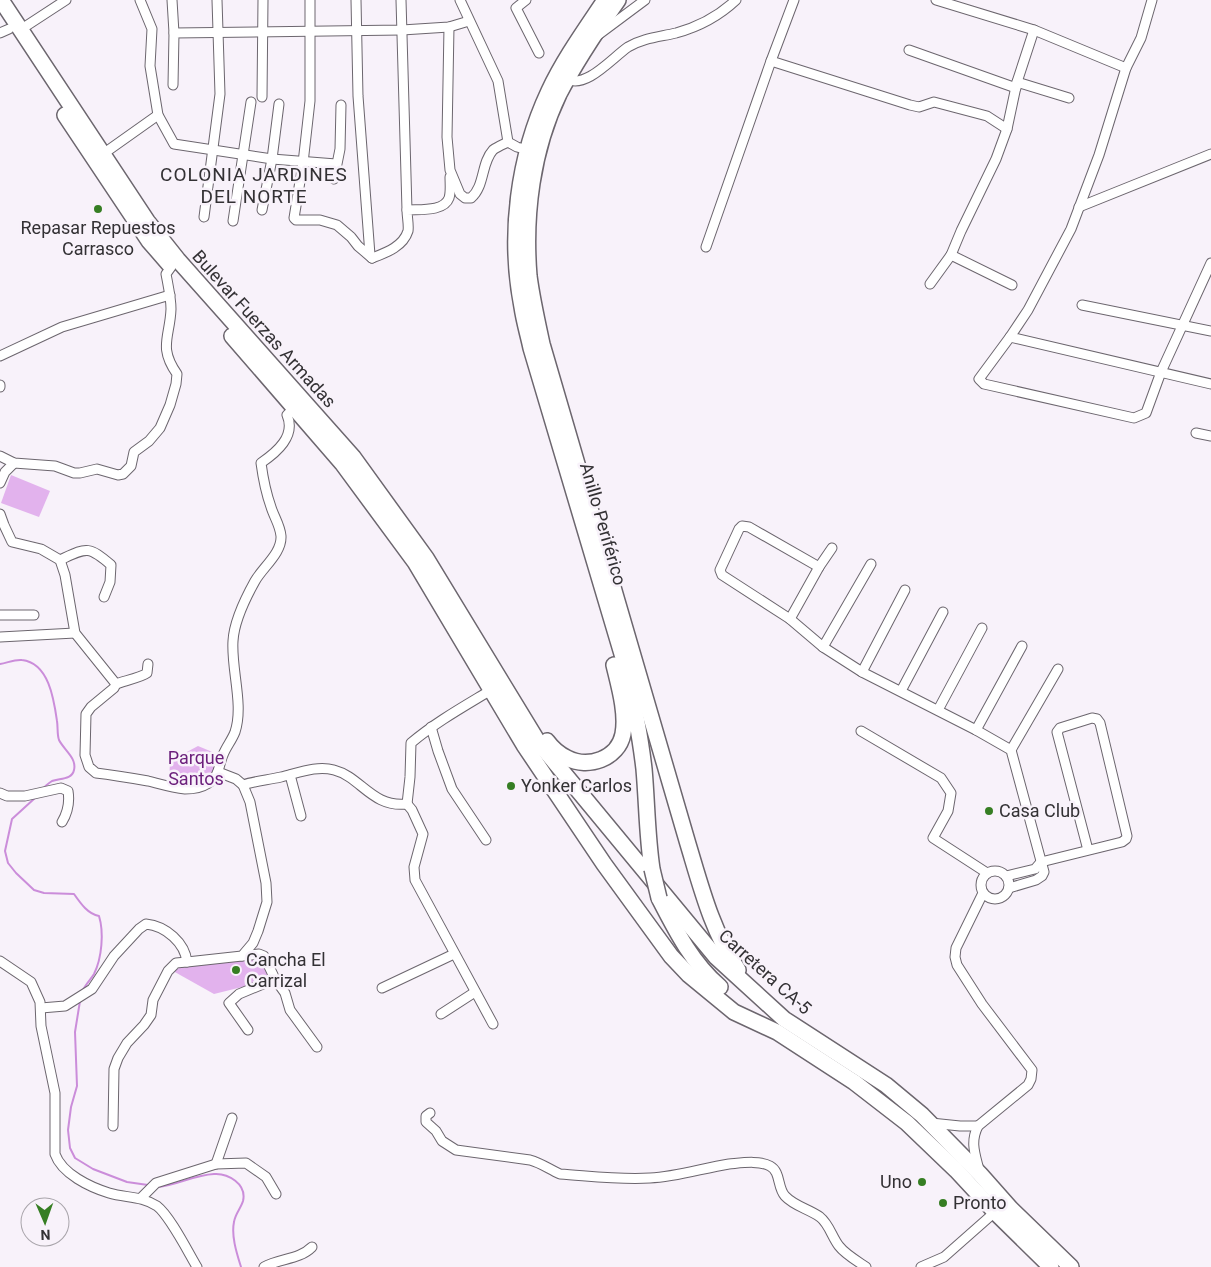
<svg xmlns="http://www.w3.org/2000/svg" width="1211" height="1267" font-family="Roboto,sans-serif">
	<rect width="100%" height="100%" fill="#f8f2fa"/>
	<g fill="#e2b2ed">
		<polygon points="11,475 50,491 39,517 1,503"/>
		<polygon points="198,746 222,756 206,785 169,786 170,761"/>
		<polygon points="257,953 270,980 214,994 173,971 188,964"/>
	</g>
	<g fill="none" stroke-linecap="round" stroke-linejoin="round">
		<g stroke="#cb8dda" stroke-width="2">
			<path d="M0 664C7 663 15 659 22 660 49 663 54 700 57 721 58 727 57 735 59 740 64 750 77 758 74 770 72 780 59 778 52 781 49 783 45 786 43 789"/>
			<path d="M35 798 12 819 5 851 8 863 16 873 34 890 44 893 74 894C81 904 88 914 99 916 104 932 102 958 94 974 91 979 86 984 83 990"/>
			<polyline points="80,1001 75,1032 77,1086 71,1107 68,1130 70,1148 75,1158 93,1169 127,1182 148,1185"/>
			<path d="M158 1187C177 1185 194 1175 214 1174 228 1173 247 1184 243 1201 241 1208 235 1214 234 1222 231 1236 237 1254 241 1267"/>
		</g>
		<g stroke="#6c666e" stroke-width="11">
			<g id="street">
				<polyline points="140,0 152,29 150,66 158,115 174,144 272,159 336,164"/>
				<polyline points="172,0 174,33"/>
				<polyline points="310,0 310,101 303,163 294,218 296,220 320,220 337,225 351,237 358,246 372,258"/>
				<polyline points="356,0 358,96 370,255 372,258"/>
				<polyline points="401,0 407,210"/>
				<polyline points="460,0 498,81 508,142 517,147 528,150"/>
				<polyline points="526,0 516,8 539,53"/>
				<polyline points="936,0 1034,30 1126,68"/>
				<polyline points="1152,0 1141,38 1126,68 1099,155 1071,229 1028,310 1010,337 1211,384"/>
				<path d="M449 27 447 137 450 170 460 194 465 198H471C485 186 481 163 493 150 497 147 504 144 508 142"/>
				<polyline points="20,30 66,0"/>
				<polyline points="0,33 9,29"/>
				<polyline points="598,35 645,0"/>
				<polyline points="909,50 1016,88"/>
				<polyline points="771,61 910,105 919,107 934,102 987,116 1007,129"/>
				<path d="M567 79C586 89 612 58 628 47 643 38 659 37 676 33 698 27 719 16 736 0"/>
				<polyline points="1017,82 1069,98"/>
				<polyline points="173,85 174,33 402,30 449,27 469,21"/>
				<polyline points="262,97 263,0"/>
				<polyline points="103,154 158,115"/>
				<polyline points="334,179 340,149 341,105"/>
				<polyline points="1079,207 1211,154"/>
				<polyline points="262,210 272,159 279,104"/>
				<polyline points="204,217 220,94 217,0"/>
				<polyline points="233,221 251,102"/>
				<polyline points="706,247 771,61 794,0"/>
				<polyline points="951,255 1012,285"/>
				<path d="M372 258C385 253 403 247 408 231 409 225 407 217 407 210 419 209 444 212 449 198 451 192 450 184 450 177"/>
				<polyline points="930,284 951,255 961,231 996,159 1007,129 1017,82 1034,30"/>
				<polyline points="1082,305 1211,331"/>
				<polyline points="1010,337 979,379 984,384 1134,418 1146,413 1161,372 1211,263"/>
				<polyline points="0,356 62,327 170,295"/>
				<polyline points="0,385 0,387"/>
				<polyline points="1196,433 1211,436"/>
				<path d="M0 456 14 463 55 466 74 473H80L97 469 118 475 123 474 131 466 134 452 149 441 160 428 170 405 176 384 177 374C158 347 170 337 171 309 171 298 168 285 166 274L171 267"/>
				<polyline points="0,483 5,472 14,463"/>
				<path d="M0 514 4 525 12 542 41 549 60 560 65 575 75 633 116 684 114 688 91 707 86 714 85 755 89 767 96 773C113 775 131 778 148 781 160 784 173 788 185 789 192 789 201 788 207 784 220 776 218 767 223 755 226 747 232 740 235 732 244 705 231 669 233 641 234 621 245 599 255 581 263 567 282 553 281 536 280 525 274 517 271 507 266 493 263 478 261 463 277 452 296 436 287 415L294 408"/>
				<path d="M60 560C86 548 88 545 111 565L110 582 104 597"/>
				<polyline points="819,567 749,527 742,526 739,529 720,570 722,575 790,619 823,647 862,672 976,730 1011,750 1044,872 1042,876 1036,880 1009,888"/>
				<polyline points="0,615 34,615"/>
				<polyline points="790,619 819,567 832,548"/>
				<polyline points="0,637 75,633"/>
				<polyline points="823,647 871,564"/>
				<polyline points="862,672 905,590"/>
				<path d="M116 684C124 681 142 677 147 673L148 664"/>
				<polyline points="901,691 943,612"/>
				<polyline points="938,710 982,628"/>
				<polyline points="431,727 438,751 452,789 486,840"/>
				<polyline points="976,730 1022,646"/>
				<polyline points="861,731 941,778 951,793 948,811 933,838 987,873"/>
				<polyline points="1011,750 1058,669"/>
				<polyline points="290,775 301,816"/>
				<path d="M243 785C255 781 268 780 281 777 298 773 317 765 334 770 361 777 372 808 407 804"/>
				<path d="M0 793 7 796H25L61 788 68 791C70 803 68 812 62 822"/>
				<polyline points="407,804 412,810 423,834 414,867 415,880 493,1024"/>
				<path d="M407 804 410 777 411 743C436 722 463 707 491 690"/>
				<circle cx="995" cy="885" r="14"/>
				<polyline points="1006,876 1035,869 1041,862 1122,842 1126,839 1127,836 1100,723 1097,719 1092,718 1060,728 1057,732 1088,850"/>
				<polyline points="242,956 259,954 264,956 275,979 239,994 229,1003 248,1030"/>
				<path d="M0 961 31 982 40 1002 41 1026 55 1093V1154C62 1174 90 1187 109 1193 126 1198 142 1196 157 1206 170 1216 188 1252 197 1267"/>
				<polyline points="275,979 285,993 290,1010 317,1047"/>
				<polyline points="382,988 454,954"/>
				<path d="M41 1008 65 1006 92 989 114 956 139 929 146 924C166 926 185 943 187 962L242 956 253 943 258 931 267 902 266 883 250 802 243 785 236 779 218 772"/>
				<polyline points="441,1014 475,992"/>
				<path d="M430 1113 426 1116V1122L436 1131 442 1141 456 1150 530 1160C541 1163 549 1169 560 1174 590 1176 620 1180 650 1178 677 1177 703 1168 729 1164 741 1163 759 1160 770 1166 781 1172 777 1187 785 1196 794 1206 809 1209 820 1217 829 1224 832 1237 839 1246 845 1254 857 1261 866 1267"/>
				<polyline points="931,1123 960,1126 978,1126"/>
				<polyline points="113,1126 114,1069 118,1058 127,1043 144,1025 151,1015 153,1000 168,971 176,963 187,962"/>
				<polyline points="216,1164 232,1118"/>
				<path d="M979 1170C975 1154 970 1142 978 1126L1028 1085 1031 1079 1032 1070 982 1004 957 965 955 957 956 948 983 893"/>
				<polyline points="141,1198 156,1183 216,1164 246,1163 266,1177 276,1194"/>
				<path d="M264 1267C280 1258 299 1260 312 1247"/>
				<polyline points="921,1267 944,1257 995,1212"/>
			</g>
		</g>
		<g stroke="#6c666e" stroke-width="18">
			<g id="highway">
				<polyline points="1,0 147,221 178,260 353,457 426,558 538,742 716,957 784,1019 886,1085 922,1115 980,1174 1011,1209 1071,1267"/>
				<path d="M605 0C585 30 564 59 549 91 518 157 508 235 522 307 524 321 528 334 531 348L625 664C633 699 640 734 644 769 647 803 647 836 652 869"/>
				<path d="M618 0C597 30 576 61 559 94 532 150 524 215 529 276 532 299 537 321 542 344L688 844C701 887 712 931 738 970"/>
				<polyline points="65,115 149,241 169,264"/>
				<polyline points="232,336 342,463 415,562 524,745 604,864 671,956 689,975 734,1012 777,1032 854,1082 907,1123 956,1170 995,1212 1051,1267"/>
				<path d="M547 741C552 748 559 754 567 758 588 769 618 759 623 734 627 713 619 686 614 665"/>
				<path d="M659 898C676 931 692 963 720 987"/>
			</g>
		</g>
		<use href="#street" stroke="#fff" stroke-width="9"/>
		<use href="#highway" stroke="#fff" stroke-width="15"/>
		<g stroke="#6c666e" stroke-width="18" stroke-linecap="butt">
			<polyline id="highway-bridge" points="652,869 659,898"/>
		</g>
		<use href="#highway-bridge" stroke="#fff" stroke-width="15"/>
	</g>
	<g fill="#367e23" stroke="#f8f2fa" stroke-width="2">
		<circle cx="98" cy="209" r="5"/>
		<circle cx="511" cy="786" r="5"/>
		<circle cx="989" cy="811" r="5"/>
		<circle cx="236" cy="970" r="5"/>
		<circle cx="922" cy="1182" r="5"/>
		<circle cx="943" cy="1203" r="5"/>
	</g>
	<g text-anchor="middle" stroke-width="5" stroke-linejoin="round" paint-order="stroke">
		<g font-size="18" fill="#333134" stroke="#f8f2fa" text-anchor="start">
			<text x="98" y="234" text-anchor="middle">Repasar Repuestos<tspan x="98" dy="21">Carrasco</tspan></text>
			<text x="521" y="792">Yonker Carlos</text>
			<text x="999" y="817">Casa Club</text>
			<text x="246" y="966">Cancha El<tspan x="246" dy="21">Carrizal</tspan></text>
			<text x="912" y="1188" text-anchor="end">Uno</text>
			<text x="953" y="1209">Pronto</text>
		</g>
		<g font-size="18" fill="#333134" stroke="#f8f2fa">
			<text transform="translate(264 329) rotate(48)" y="6">Bulevar Fuerzas Armadas</text>
			<text transform="translate(603 524) rotate(74)" y="6">Anillo Periférico</text>
			<text transform="translate(765 972) rotate(42)" y="6">Carretera CA-5</text>
		</g>
		<g font-size="18" fill="#6b1f7b" stroke="#f8f2fa">
			<text x="196" y="764">Parque<tspan x="196" dy="21">Santos</tspan></text>
		</g>
		<g font-size="19" letter-spacing="1" fill="#333134" stroke="#f8f2fa">
			<text x="254" y="181">COLONIA JARDINES<tspan x="254" dy="22">DEL NORTE</tspan></text>
		</g>
	</g>
	<g transform="translate(45 1222) rotate(178)"><circle r="24" fill="#f8f2fa" stroke="#a9a5ab"/>
	<path d="M0-4L9 19L0 12L-9 19Z" fill="#367e23"/>
	<text y="-8" font-size="14" font-weight="bold" text-anchor="middle" fill="#333134">N</text>
	</g>
</svg>
